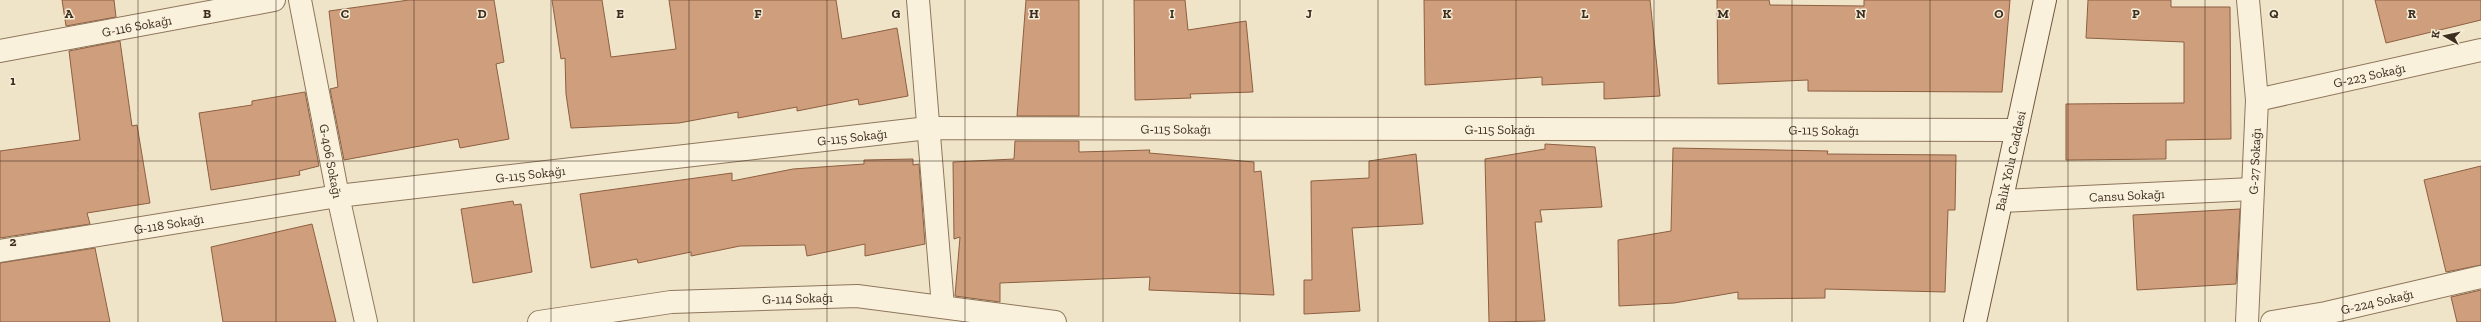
<svg xmlns="http://www.w3.org/2000/svg" width="2481" height="322" font-family="'Zilla Slab',serif">
	<rect width="100%" height="100%" fill="#f0e4c8"/>
	<g fill="#cf9f7d" stroke="#8d5f41">
		<polygon points="62,0 114,0 116,17 66,26"/>
		<polygon points="409,0 494,0 504,62 496,64 509,139 460,148 458,139 344,160 330,89 338,87 329,11"/>
		<polygon points="552,0 602,0 611,57 676,49 669,0 836,0 842,39 897,28 908,96 859,105 858,99 797,111 797,107 738,118 738,112 679,123 571,128 566,94 565,58 561,59"/>
		<polygon points="1026,0 1079,0 1079,116 1017,116"/>
		<polygon points="1134,0 1185,0 1188,30 1246,21 1253,92 1190,94 1191,98 1135,100"/>
		<polygon points="1424,0 1650,0 1660,96 1604,99 1604,82 1542,85 1542,77 1425,85"/>
		<polygon points="1717,0 1769,0 1770,5 1864,6 1864,0 2010,0 2002,92 1808,91 1808,80 1718,84"/>
		<polygon points="2088,0 2171,0 2171,7 2230,7 2231,139 2166,140 2166,159 2066,160 2066,104 2184,103 2184,42 2086,38"/>
		<polygon points="2375,0 2481,0 2481,20 2386,43"/>
		<polygon points="120,41 132,126 137,125 150,203 87,213 90,224 0,238 0,151 80,140 69,51"/>
		<polygon points="305,92 319,166 299,171 300,175 211,190 199,113 252,105 252,101"/>
		<polygon points="1015,141 1079,141 1079,152 1150,150 1149,153 1254,162 1254,172 1261,171 1274,295 1149,290 1150,277 1000,283 1000,302 955,296 960,237 954,239 953,162 1014,159"/>
		<polygon points="1545,144 1595,147 1602,207 1540,210 1542,222 1535,222 1545,321 1489,322 1485,159 1545,149"/>
		<polygon points="1673,148 1828,151 1827,154 1956,155 1955,210 1948,210 1945,292 1825,289 1825,298 1738,299 1738,292 1674,303 1619,306 1618,240 1671,231"/>
		<polygon points="1416,154 1423,224 1352,228 1360,311 1304,314 1304,280 1312,280 1311,181 1369,178 1369,161"/>
		<polygon points="913,159 913,165 919,164 925,244 865,256 865,244 807,256 805,245 740,246 691,256 691,252 638,263 637,259 591,268 580,194 732,173 732,181 793,169 864,164 864,160"/>
		<polygon points="2481,166 2481,265 2446,272 2424,180"/>
		<polygon points="513,201 514,205 521,204 532,272 473,283 461,209"/>
		<polygon points="2240,209 2236,284 2137,290 2133,215"/>
		<polygon points="312,224 336,322 223,322 211,247"/>
		<polygon points="95,248 110,322 0,322 0,263"/>
		<polygon points="2481,290 2481,322 2457,322 2451,297"/>
	</g>
	<g fill="none" stroke-linecap="round" stroke-linejoin="round">
		<g stroke="#8d765c" stroke-width="24">
			<g id="minor">
				<path id="s1" d="M300 0 338 196 366 322"/>
				<polyline points="918,0 943,307"/>
				<path id="s2" d="M0 51 274 0"/>
				<path id="s3" d="M2257 100 2481 50"/>
				<path id="s4" d="M2001 201 2252 189"/>
				<path id="s5" d="M0 251 338 196 928 128 2017 130"/>
				<path id="s6" d="M539 322 671 302 857 296 1055 322"/>
				<path id="s7" d="M2247 322 2257 100 2248 0"/>
				<path id="s8" d="M2272 322 2326 313 2481 277"/>
			</g>
		</g>
		<g stroke="#6f573f" stroke-width="24">
			<g id="secondary">
				<path id="s9" d="M1975 322 2045 0"/>
			</g>
		</g>
		<use href="#minor" stroke="#faf1dc" stroke-width="22"/>
		<use href="#secondary" stroke="#faf1dc" stroke-width="22"/>
	</g>
	<path fill="none" stroke="#3d2e20" stroke-width="1" stroke-opacity="0.55" d="M138 0V322M276 0V322M414 0V322M551 0V322M689 0V322M827 0V322M965 0V322M1103 0V322M1240 0V322M1378 0V322M1516 0V322M1654 0V322M1792 0V322M1930 0V322M2068 0V322M2205 0V322M2343 0V322M0 161H2481"/>
	<g text-anchor="middle" stroke-width="3" stroke-linejoin="round" paint-order="stroke">
		<g font-size="13" fill="#3d2e20" stroke="#f7eed8">
			<text dy="5" stroke="none"><textPath href="#s2" startOffset="139">G-116 Sokağı</textPath></text>
			<text dy="5" stroke="none"><textPath href="#s3" startOffset="115">G-223 Sokağı</textPath></text>
			<text dy="5" stroke="none"><textPath href="#s5" startOffset="1184">G-115 Sokağı</textPath></text>
			<text dy="5" stroke="none"><textPath href="#s5" startOffset="1508">G-115 Sokağı</textPath></text>
			<text dy="5" stroke="none"><textPath href="#s5" startOffset="1832">G-115 Sokağı</textPath></text>
			<text dy="5" stroke="none"><textPath href="#s5" startOffset="860">G-115 Sokağı</textPath></text>
			<text dy="5" stroke="none"><textPath href="#s1" startOffset="164">G-406 Sokağı</textPath></text>
			<text dy="5" stroke="none"><textPath href="#s9" startOffset="165">Balık Yolu Caddesi</textPath></text>
			<text dy="5" stroke="none"><textPath href="#s7" startOffset="161">G-27 Sokağı</textPath></text>
			<text dy="5" stroke="none"><textPath href="#s5" startOffset="536">G-115 Sokağı</textPath></text>
			<text dy="5" stroke="none"><textPath href="#s4" startOffset="126">Cansu Sokağı</textPath></text>
			<text dy="5" stroke="none"><textPath href="#s5" startOffset="171">G-118 Sokağı</textPath></text>
			<text dy="5" stroke="none"><textPath href="#s6" startOffset="260">G-114 Sokağı</textPath></text>
			<text dy="5" stroke="none"><textPath href="#s8" startOffset="107">G-224 Sokağı</textPath></text>
		</g>
	</g>
	<g font-size="13" text-anchor="middle" font-weight="bold" fill="#3d2e20" stroke="#f7eed8" stroke-width="3" stroke-linejoin="round" paint-order="stroke">
		<text x="69" y="18">A</text>
		<text x="207" y="18">B</text>
		<text x="345" y="18">C</text>
		<text x="482" y="18">D</text>
		<text x="620" y="18">E</text>
		<text x="758" y="18">F</text>
		<text x="896" y="18">G</text>
		<text x="1034" y="18">H</text>
		<text x="1172" y="18">I</text>
		<text x="1309" y="18">J</text>
		<text x="1447" y="18">K</text>
		<text x="1585" y="18">L</text>
		<text x="1723" y="18">M</text>
		<text x="1861" y="18">N</text>
		<text x="1999" y="18">O</text>
		<text x="2136" y="18">P</text>
		<text x="2274" y="18">Q</text>
		<text x="2412" y="18">R</text>
		<text x="13" y="85">1</text>
		<text x="13" y="246">2</text>
	</g>
	<g transform="translate(2445 36) rotate(279)" stroke="#f7eed8" stroke-width="3" paint-order="stroke">
	<path d="M0-3L7 15L0 10L-7 15Z" fill="#3d2e20"/>
	<text y="-6" font-size="11" font-weight="bold" text-anchor="middle" fill="#3d2e20">K</text>
	</g>
</svg>
